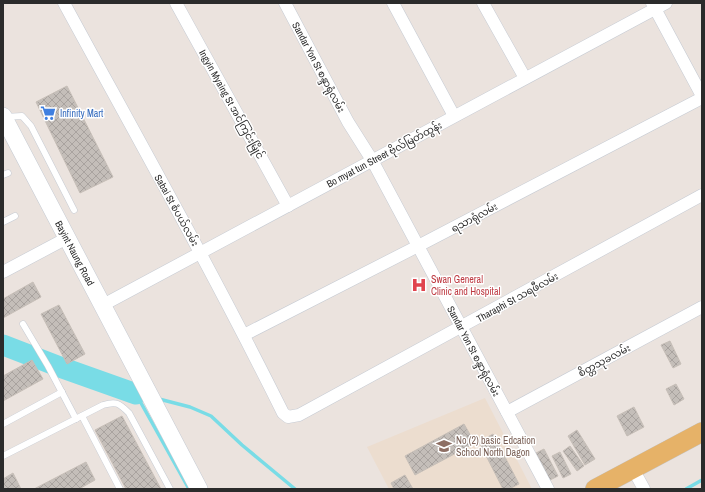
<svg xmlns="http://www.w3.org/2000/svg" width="705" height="492" font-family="'Archivo Narrow','Noto Sans Myanmar',sans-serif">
	<defs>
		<pattern id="building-cross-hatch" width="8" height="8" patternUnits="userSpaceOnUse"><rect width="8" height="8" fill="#c4beb9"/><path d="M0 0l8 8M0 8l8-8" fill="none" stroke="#a9a39f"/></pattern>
	</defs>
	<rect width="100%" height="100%" fill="#ebe3de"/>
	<polygon fill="#ecddcf" points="485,398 532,489 389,489 367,447"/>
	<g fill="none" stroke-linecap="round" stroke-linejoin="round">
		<g stroke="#79dce6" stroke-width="3.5">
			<polyline points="136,394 189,489"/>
			<polyline points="159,399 190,407 211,416 242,445 295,489"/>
			<polyline points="686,489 702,480"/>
		</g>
		<polyline stroke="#79dce6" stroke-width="21" points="3,345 60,367 136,394"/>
	</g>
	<g fill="url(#building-cross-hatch)" stroke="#c7bfb8">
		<polygon points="67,86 113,177 80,193 36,102"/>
		<polygon points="33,282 41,297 3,318 3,299"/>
		<polygon points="59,305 85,354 67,364 41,314"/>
		<polygon points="670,341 681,364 673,368 661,345"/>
		<polygon points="32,360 43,379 3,401 3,376"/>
		<polygon points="676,384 684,399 674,405 666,389"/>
		<polygon points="634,407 644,427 627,436 617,416"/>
		<polygon points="122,416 161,489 126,489 95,430"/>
		<polygon points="464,424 475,443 415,475 405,456"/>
		<polygon points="577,430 595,459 585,465 568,436"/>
		<polygon points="493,434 519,484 509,489 503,489 479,442"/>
		<polygon points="570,446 584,466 577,471 563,451"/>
		<polygon points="544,449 558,476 546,482 532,455"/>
		<polygon points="560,452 571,474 563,478 552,456"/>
		<polygon points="86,462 95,480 79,489 34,489"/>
		<polygon points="13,473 21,489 3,489 3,479"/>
		<polygon points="405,475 413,489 394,489 391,483"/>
	</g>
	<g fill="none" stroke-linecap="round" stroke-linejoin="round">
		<g stroke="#c6cbd3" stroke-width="7">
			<g id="service">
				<polyline points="5,117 22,116 31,126 74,210"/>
				<polyline points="3,175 8,173"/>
				<polyline points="3,222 15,216"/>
				<polyline points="23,324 48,366 76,419"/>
				<polyline points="82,416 120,489"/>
				<polyline points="3,424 62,392"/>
				<path d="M3 456 103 405C116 401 119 403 129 413L170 489"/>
			</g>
		</g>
		<g stroke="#c6cbd3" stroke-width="13">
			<g id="minor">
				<path d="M64 3C138 139 214 274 283 413L288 417 299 415 702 195"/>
				<polyline points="176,3 288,206"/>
				<polyline points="285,3 348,122 372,160 548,489"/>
				<polyline points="393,3 454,116"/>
				<polyline points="483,3 525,78"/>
				<polyline points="652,3 702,96"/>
				<polyline points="3,272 67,238"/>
				<polyline points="103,305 666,3"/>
				<polyline points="244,335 418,246 702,98"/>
				<polyline points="507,412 702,307"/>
				<polyline points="633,469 644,489"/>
			</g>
		</g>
		<g stroke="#c6cbd3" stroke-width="18">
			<polyline id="secondary" points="3,116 199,489"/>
		</g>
		<g stroke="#c4c4c4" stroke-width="20">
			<polyline id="primary" points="595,489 702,432"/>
		</g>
		<use href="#service" stroke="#fff" stroke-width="6"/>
		<use href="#minor" stroke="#fff" stroke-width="12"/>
		<use href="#secondary" stroke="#fff" stroke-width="17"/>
		<use href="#primary" stroke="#e6b268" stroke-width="19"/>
	</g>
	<defs>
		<g id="supermarket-bare" transform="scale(1.2)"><path d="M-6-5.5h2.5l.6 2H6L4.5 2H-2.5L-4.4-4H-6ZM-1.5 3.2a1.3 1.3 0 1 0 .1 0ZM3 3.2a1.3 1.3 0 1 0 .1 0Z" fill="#3f7fe0" stroke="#fff" stroke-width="2.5" paint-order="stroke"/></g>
		<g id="hospital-bare" transform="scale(1.2)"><path d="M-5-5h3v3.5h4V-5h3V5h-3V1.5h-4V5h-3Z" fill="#e0444e" stroke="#fff" stroke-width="2.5" paint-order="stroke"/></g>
		<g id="school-bare" transform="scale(1.2)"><path d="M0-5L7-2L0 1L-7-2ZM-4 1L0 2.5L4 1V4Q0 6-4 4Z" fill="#8d6e63" stroke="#fff" stroke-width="2.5" paint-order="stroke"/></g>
	</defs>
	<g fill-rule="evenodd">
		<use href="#supermarket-bare" x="48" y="113"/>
		<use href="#hospital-bare" x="419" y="285"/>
		<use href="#school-bare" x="444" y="446"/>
	</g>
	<g text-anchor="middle" stroke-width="3" stroke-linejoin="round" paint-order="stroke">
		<g font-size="10" fill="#2b2b2b" stroke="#fff">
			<text transform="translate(319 67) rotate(62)" y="4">Sandar Yon St စန္ဒာရုံလမ်း</text>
			<text transform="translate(232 104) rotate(61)" y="4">Ingyin Myaing St အင်ကြင်းမြိုင်</text>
			<text transform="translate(384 154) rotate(-28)" y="4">Bo myat tun Street ဗိုလ်မြတ်ထွန်း</text>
			<text transform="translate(177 210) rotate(61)" y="4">Sabai St စံပယ်လမ်း</text>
			<text transform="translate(474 217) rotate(-28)" y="4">ရသာရုံလမ်း</text>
			<text transform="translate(75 253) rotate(62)" y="4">Bayint Naung Road</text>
			<text transform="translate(517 297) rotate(-29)" y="4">Tharaphi St သရဖီလမ်း</text>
			<text transform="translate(474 351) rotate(62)" y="4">Sandar Yon St စန္ဒာရုံလမ်း</text>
			<text transform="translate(604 360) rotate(-28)" y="4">စိတ္တသုခလမ်း</text>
		</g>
		<g font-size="10" fill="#366cbe" stroke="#fff" text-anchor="start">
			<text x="60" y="117">Infinity Mart</text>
		</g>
		<g font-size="10" fill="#be3a42" stroke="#fff" text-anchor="start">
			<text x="431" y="283">Swan General<tspan x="431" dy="12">Clinic and Hospital</tspan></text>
		</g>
		<g font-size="10" fill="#785e54" stroke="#fff" text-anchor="start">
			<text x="456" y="444">No (2) basic Edcation<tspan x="456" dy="12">School North Dagon</tspan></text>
		</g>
	</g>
	<rect width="705" height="492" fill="none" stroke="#2b2b2b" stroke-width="8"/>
</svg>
